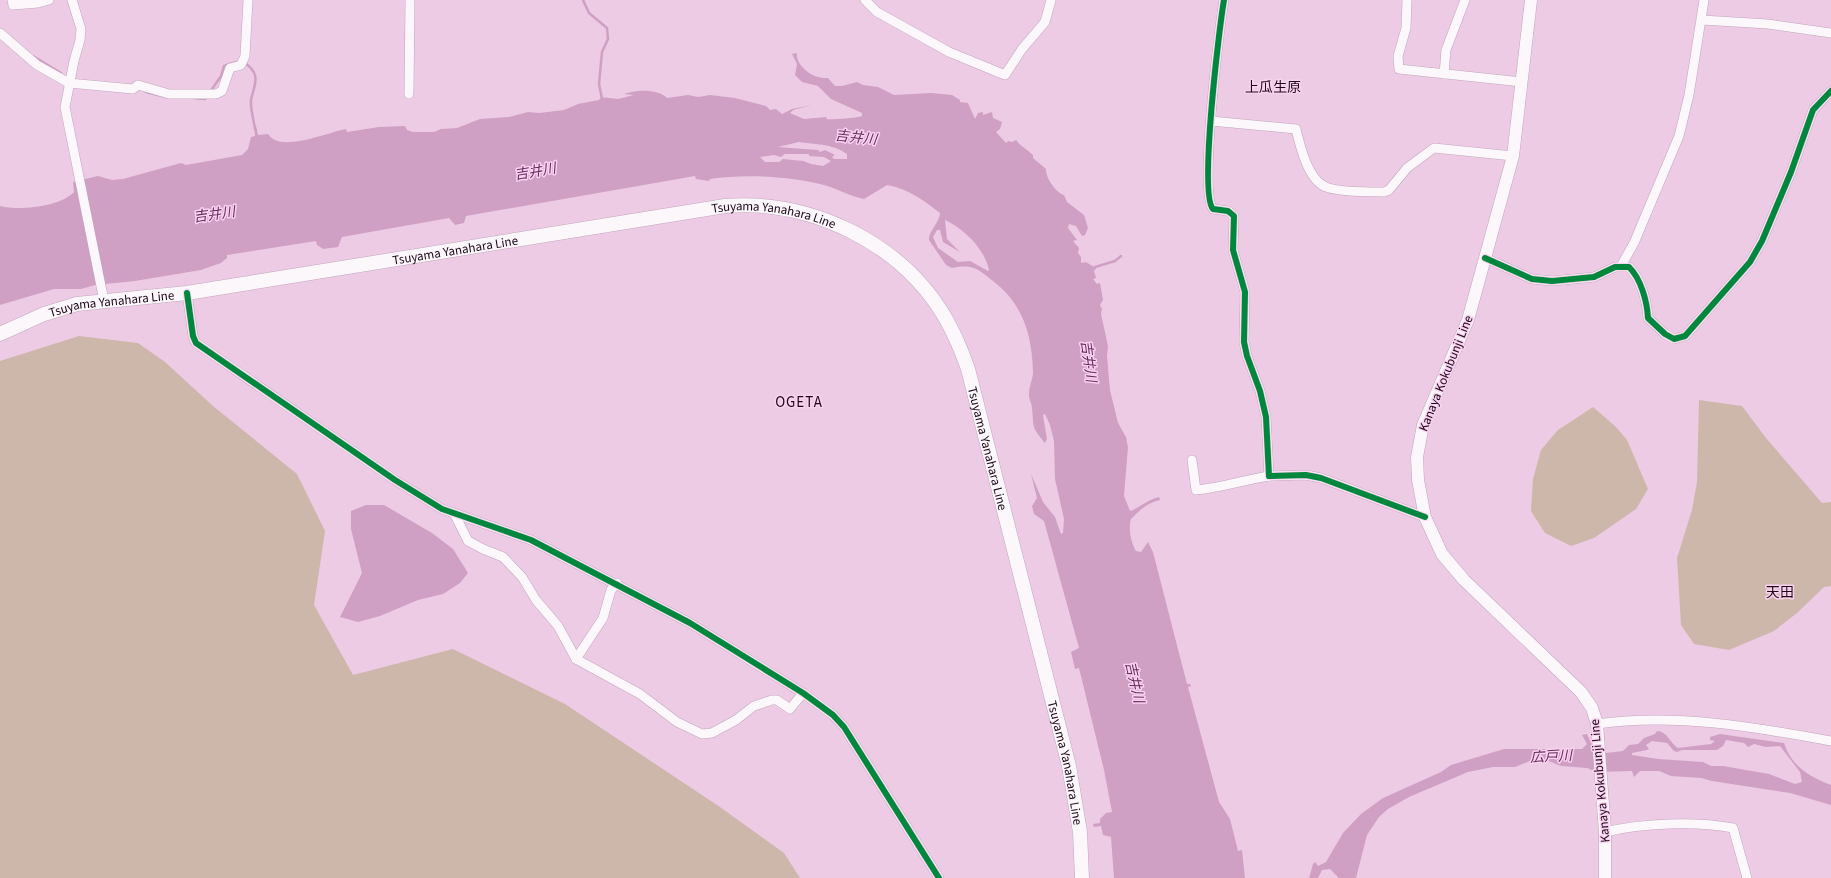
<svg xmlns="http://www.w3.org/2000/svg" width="1831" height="878" font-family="'Source Sans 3','Noto Sans JP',sans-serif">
	<rect width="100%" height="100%" fill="#edcbe5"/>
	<g fill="#cdb7ab">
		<polygon points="79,336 138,343 165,362 213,406 297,474 325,531 314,605 353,675 453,649 565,704 720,807 784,853 800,878 0,878 0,361"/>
		<polygon points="1699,400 1742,406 1766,438 1822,503 1831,502 1831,586 1824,587 1797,613 1774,631 1729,650 1694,644 1681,625 1677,558 1692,510 1697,482"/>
		<polygon points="1593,407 1616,427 1627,440 1648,489 1636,509 1594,538 1571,546 1545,533 1531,511 1533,479 1541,450 1558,430"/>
	</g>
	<g fill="#cfa0c4" fill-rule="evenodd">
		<path d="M797 53C795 63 809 75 818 77 821 78 825 78 828 78L835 86H842L857 82 863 85 878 87 894 95 931 93 952 95 960 100V102L968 103 975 119 978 113 983 112V115L992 112 993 118 1002 122 1000 129 996 132 1006 143 1008 141 1012 142 1016 140C1020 146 1027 149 1033 155V158L1046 169C1045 177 1056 193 1064 195L1067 202 1084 215 1088 228 1085 235 1082 236 1076 226 1069 224 1068 228 1077 240 1073 241 1079 248 1078 253 1081 257V263L1086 262 1094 267 1098 266 1094 271 1096 278 1093 279 1097 284 1100 283 1103 300 1100 305 1102 309 1101 314 1108 346 1107 356 1110 390 1118 423 1126 437 1128 447 1124 496 1130 511C1140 508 1146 500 1159 497L1160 500C1147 503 1140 510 1131 519 1128 528 1131 543 1136 551L1141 552 1148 542 1153 552 1187 684H1190L1191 686 1188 687 1219 802 1230 819 1238 851 1242 850 1245 878H1114L1111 837 1103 835 1101 826 1094 827 1093 824 1100 823V819L1106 813 1112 812 1104 770 1079 668 1075 669 1071 652 1079 648 1044 521 1034 514 1032 506 1037 498 1031 474 1043 502 1055 517 1061 534 1063 533 1064 519 1055 479 1054 441 1050 425 1045 414 1043 415 1047 439 1045 443C1031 426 1034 428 1032 408 1032 403 1028 398 1029 393 1029 386 1033 379 1033 372 1032 335 1023 304 993 281 976 268 974 264 952 268L946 265 929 240C928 232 940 222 940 213 923 200 909 189 887 185L864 199C848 196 835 187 820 184 787 176 744 174 710 179L709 181 696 179 695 176 466 216 464 223 455 225 449 218 342 237 338 247 323 249 317 245 316 241 227 255V258L221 263 201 270 135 281 95 285 81 289H54L0 305V206C19 211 60 207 74 192L73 182 98 176 112 180 123 179 181 163 186 165 242 155 248 149 251 137 255 136 254 126H256L258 135 268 134C270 136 272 139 275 140 291 148 330 132 346 129L347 132 379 127 405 126 407 130 413 132H434L441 129 457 128 480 119 509 117 528 112 539 113 564 110 578 104 599 100 601 97 618 99 634 95 624 94C636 89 659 89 667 98L688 95 698 97 710 95 735 98 766 106 770 110 776 109 782 114 792 109 812 105 793 110 790 113 804 119 827 117 826 119C831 120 857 118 862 116V113L831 99 818 86 802 82 795 75 797 64 792 54ZM799 142C816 145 832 143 847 154V159H834L832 157 835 155 825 150 820 152 818 150 778 147ZM785 154H809V156L824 157 831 161 823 166 811 164 803 161 783 159 779 162H765L760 157 774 155 781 157ZM945 220C963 228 985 249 989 270L988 271 970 261 958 262 938 248 933 237 937 230H940L943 242 960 252 947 239Z"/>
		<polygon points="366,505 384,505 432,533 453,549 468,573 460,583 443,594 418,600 380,616 358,622 340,617 362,573 351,529 351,511"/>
		<path d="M1657 731C1667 731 1670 743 1678 748L1711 744 1715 741 1710 740V737L1720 734 1784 743C1791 766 1810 777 1831 785V805L1790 793 1712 781 1701 778 1671 776 1659 771H1640L1634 777 1632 771 1596 772 1587 768 1561 766 1546 760 1530 761 1515 767H1493L1468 772 1409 797 1388 809 1379 817 1367 835 1356 878H1339L1330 869 1322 870 1318 878H1309L1313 864 1315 862 1318 866 1326 862 1343 833 1361 814 1383 798 1441 772 1451 765 1504 749H1582L1587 744 1582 735 1587 734 1595 751 1606 753 1623 751 1629 745 1638 744 1644 738 1655 734ZM1726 740 1744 743 1748 747 1754 744 1766 747 1780 746 1800 772 1802 782 1795 784 1769 774 1723 766H1711L1703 762 1658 759 1632 755V753L1647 750 1649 749 1646 745 1652 741 1667 743 1674 751 1677 752 1682 750H1717L1723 746Z"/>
	</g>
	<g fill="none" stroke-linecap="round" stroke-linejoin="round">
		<g stroke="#cfa0c4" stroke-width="2.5">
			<polyline points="583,0 589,13 607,28 608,39 602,52 599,84 602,99"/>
			<polyline points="33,56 61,73"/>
			<path d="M245 63C262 75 254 85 251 100 250 108 254 121 255 129"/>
			<polyline points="146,92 166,97"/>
			<polyline points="210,92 221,76 224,66 236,62"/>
			<polyline points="193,98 205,99 209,96"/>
			<polyline points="1095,267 1115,261 1121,256"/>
		</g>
		<g stroke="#c1a6bb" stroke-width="10">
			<g id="minor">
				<polyline points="12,0 13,5 38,3 49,0"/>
				<polyline points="72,0 81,29 80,40 74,61 65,107 104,301"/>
				<polyline points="865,0 877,12 949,52 1005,75 1022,49 1045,22 1051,0"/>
				<path d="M1224 0C1219 29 1199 194 1213 209L1228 211 1234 216 1233 250 1245 292 1244 342 1247 356 1260 391 1266 417 1269 476 1306 475 1321 478 1425 517"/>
				<polyline points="1407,0 1406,28 1398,56 1399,69 1522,82"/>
				<polyline points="1702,20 1768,24 1831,33"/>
				<polyline points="0,33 37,65 69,83 133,89 138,85 169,94 216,94 222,91 230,68 241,65 245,56 248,0"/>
				<polyline points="1444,74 1446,50 1465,0"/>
				<polyline points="409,94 410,0"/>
				<path d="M1211 121 1296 129C1300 146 1308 180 1326 187 1337 192 1372 192 1384 192L1389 190 1407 168 1434 148 1513 156"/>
				<path d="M1485 258 1532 279 1552 281 1594 277 1615 267H1629C1641 279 1647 301 1648 318L1665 334 1674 339 1685 336 1750 262 1762 241 1791 172 1813 110 1831 91"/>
				<polyline points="1621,266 1634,243 1679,136 1689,95 1704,0"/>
				<polyline points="187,293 193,336 196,343 395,480 442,509 531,540 690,623 803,693 833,715 844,727 939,878"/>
				<path d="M1192 460 1196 490C1221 488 1244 480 1269 476"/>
				<polyline points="455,515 468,541 483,549 503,557 522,577 536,600 558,626 576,659 640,694 677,722 702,734 712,733 736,720 754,706 772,700 777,700 790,709 803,693"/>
				<polyline points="576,659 603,618 611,590 617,583"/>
				<path d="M1597 724C1675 713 1755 727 1831 741"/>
				<path d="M1605 832C1643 823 1695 821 1733 828L1747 878"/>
			</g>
		</g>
		<g stroke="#c1a6bb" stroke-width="13">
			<polyline id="secondary" points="1531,0 1513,156 1468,320 1423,425 1417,457 1418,480 1425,517 1442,554 1464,580 1581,692 1592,708 1597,724 1605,832 1605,878"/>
		</g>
		<g stroke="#c1a6bb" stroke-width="15">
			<g id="primary">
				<path id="s1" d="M0 334 44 314 77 304 187 293 725 206C811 199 902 243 946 319 955 335 962 352 968 369L1069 766 1080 832 1082 878"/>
			</g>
		</g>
		<use href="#minor" stroke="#fcf7fb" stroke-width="9"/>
		<use href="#secondary" stroke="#fcf7fb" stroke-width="12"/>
		<use href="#primary" stroke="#fcf7fb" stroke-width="14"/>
		<g stroke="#fad3f0" stroke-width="8">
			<g id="cycleway">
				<path d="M1224 0C1219 29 1199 194 1213 209L1228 211 1234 216 1233 250 1245 292 1244 342 1247 356 1260 391 1266 417 1269 476 1306 475 1321 478 1425 517"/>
				<path d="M1485 258 1532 279 1552 281 1594 277 1615 267H1629C1641 279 1647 301 1648 318L1665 334 1674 339 1685 336 1750 262 1762 241 1791 172 1813 110 1831 91"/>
				<polyline points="187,293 193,336 196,343 395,480 442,509 531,540 690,623 803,693 833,715 844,727 939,878"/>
			</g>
		</g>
		<use href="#cycleway" stroke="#00873e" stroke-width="6"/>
	</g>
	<g text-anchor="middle" stroke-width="3" stroke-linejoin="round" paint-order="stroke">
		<g font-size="13" fill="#1b0617" stroke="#fad3f0">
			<text dy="5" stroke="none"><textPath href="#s1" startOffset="788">Tsuyama Yanahara Line</textPath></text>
			<text dy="5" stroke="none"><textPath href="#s1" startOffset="465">Tsuyama Yanahara Line</textPath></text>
			<text dy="5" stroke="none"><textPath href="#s1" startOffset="117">Tsuyama Yanahara Line</textPath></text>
			<text transform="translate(1445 373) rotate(-68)" y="5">Kanaya Kokubunji Line</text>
			<text dy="5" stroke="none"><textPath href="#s1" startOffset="1136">Tsuyama Yanahara Line</textPath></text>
			<text dy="5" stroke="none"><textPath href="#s1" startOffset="1460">Tsuyama Yanahara Line</textPath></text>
			<text transform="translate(1599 781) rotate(-95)" y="5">Kanaya Kokubunji Line</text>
		</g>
		<g font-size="14" fill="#1b0617" stroke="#fad3f0">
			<text x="1273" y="92">上瓜生原</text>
			<text x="1780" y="597">天田</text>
		</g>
		<g font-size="14" font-style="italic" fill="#68295e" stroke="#fad3f0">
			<text transform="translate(856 137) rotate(6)" y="5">吉井川</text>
			<text transform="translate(535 171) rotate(-10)" y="5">吉井川</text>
			<text transform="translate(214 214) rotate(-8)" y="5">吉井川</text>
			<text transform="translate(1089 361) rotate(82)" y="5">吉井川</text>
			<text transform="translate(1135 682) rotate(77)" y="5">吉井川</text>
			<text transform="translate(1551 756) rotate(-3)" y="5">広戸川</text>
		</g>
		<g font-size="15" letter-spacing="1" fill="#1b0617" stroke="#fad3f0">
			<text x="799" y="407">OGETA</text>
		</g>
	</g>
</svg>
